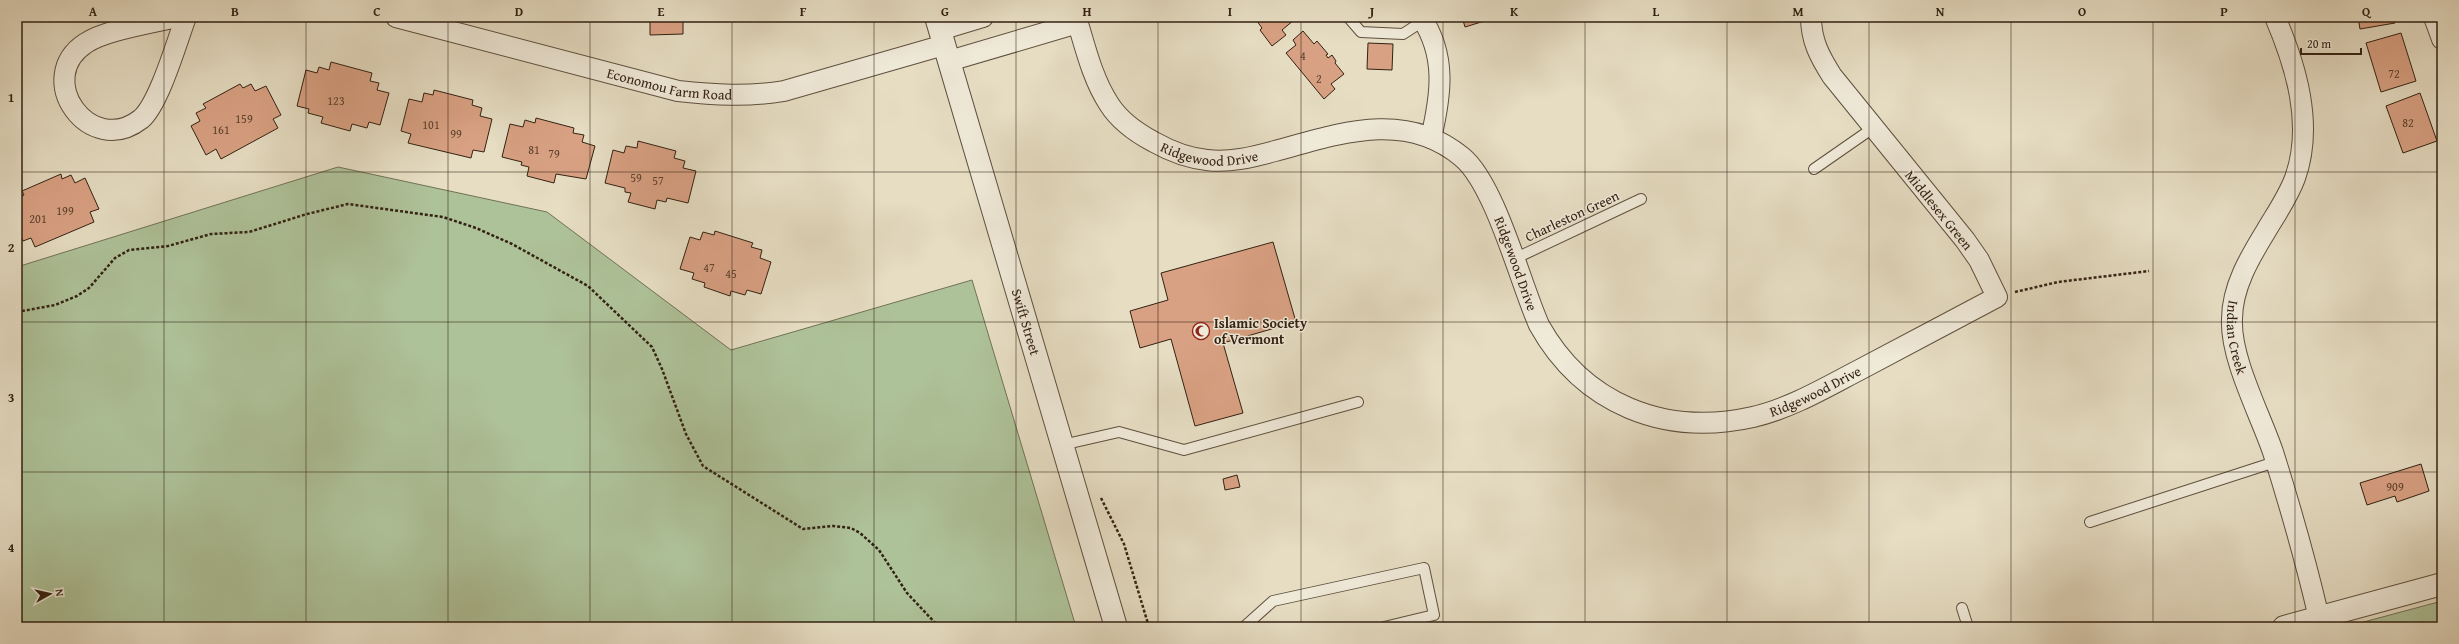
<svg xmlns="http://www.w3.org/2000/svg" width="2459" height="644" font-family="'Gentium Book Plus',serif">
	<rect width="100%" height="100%" fill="#e6ddc3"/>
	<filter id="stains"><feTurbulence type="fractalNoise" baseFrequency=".005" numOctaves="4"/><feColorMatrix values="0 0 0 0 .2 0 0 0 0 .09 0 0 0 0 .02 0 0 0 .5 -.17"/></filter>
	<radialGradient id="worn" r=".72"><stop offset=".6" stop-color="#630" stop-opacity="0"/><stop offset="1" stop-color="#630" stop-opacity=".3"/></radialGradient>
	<g fill="#aec299" stroke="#707256">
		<polygon points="338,167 547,212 731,350 972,280 1076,627 17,627 17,267"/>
		<polygon points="2442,601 2442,627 2345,627"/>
	</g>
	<g fill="#d9a183" stroke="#322112">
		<polygon points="637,17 683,17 683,34 650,35 650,21 637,21"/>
		<polygon points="1254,17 1291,17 1294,20 1282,30 1286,35 1272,46 1260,30 1262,28"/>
		<polygon points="1462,17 1490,17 1491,19 1465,27"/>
		<polygon points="2358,17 2394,17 2395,23 2360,29"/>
		<polygon points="1303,31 1314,44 1317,41 1328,54 1326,55 1328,58 1332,55 1336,61 1335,63 1344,74 1331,84 1335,89 1324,99 1286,53 1296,45 1293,40"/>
		<polygon points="2401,33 2416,81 2381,92 2366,43"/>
		<polygon points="1368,43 1393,44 1392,70 1367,69"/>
		<polygon points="331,62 372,73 370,81 379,83 377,90 389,93 380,125 369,122 367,128 352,124 350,131 321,123 323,117 308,113 309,109 297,106 306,70 317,73 319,67 329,70"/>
		<polygon points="240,84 243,88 251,84 255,91 266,86 281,115 273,119 278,128 221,159 216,149 206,155 191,126 200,121 196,113 206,108 203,104"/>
		<polygon points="434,90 473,100 472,105 482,108 480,116 492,119 484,152 473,150 471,158 408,143 411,134 401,131 409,99 422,102 424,93 433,95"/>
		<polygon points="2420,93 2437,141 2403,153 2386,106"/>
		<polygon points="536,118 574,128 573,133 584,135 582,142 595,146 586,179 556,174 554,183 527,176 529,167 521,165 522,162 502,157 510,124 523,127 525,120 535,123"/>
		<polygon points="638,141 676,151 674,158 685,161 683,168 696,171 688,203 667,198 666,202 657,200 655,209 628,202 631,193 625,192 625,188 605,183 613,150 624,153 626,146 637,148"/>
		<polygon points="61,174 62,179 71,175 75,183 85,178 99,209 90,212 94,222 35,247 31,238 23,241 17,227 17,198 24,195 22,191"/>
		<polygon points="715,231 753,243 751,247 762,250 760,258 771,262 761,294 747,290 745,295 731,291 730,296 704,287 705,283 692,279 694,273 680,269 690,237 700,240 703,232 714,235"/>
		<polygon points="1273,242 1296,322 1223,343 1243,413 1195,426 1171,339 1140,348 1130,311 1168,300 1161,273"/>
		<polygon points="2421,464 2429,491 2397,502 2395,496 2367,505 2360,483"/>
		<polygon points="1237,475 1240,487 1225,490 1223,479"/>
	</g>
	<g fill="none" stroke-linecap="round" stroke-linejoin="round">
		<g stroke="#5f503e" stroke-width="12">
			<g id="service">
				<polyline points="1348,17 1361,32 1403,34 1423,21"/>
				<polyline points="1814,169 1873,128"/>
				<polyline points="1514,259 1641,199"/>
				<polyline points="1062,445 1119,432 1184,450 1358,402"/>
				<polyline points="2090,522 2275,462"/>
				<polyline points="1962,608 1968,627"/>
				<polyline points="1244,627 1273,601 1424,568 1434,615 1384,627"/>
			</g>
		</g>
		<g stroke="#5f503e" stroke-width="22">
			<g id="minor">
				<path d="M176 17C152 23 105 30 86 43 32 78 90 159 141 119 159 104 177 41 186 17"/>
				<path id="s1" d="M396 17 678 91C714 95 748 97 784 91L944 45"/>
				<path id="s2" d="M1076 17C1085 46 1092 78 1109 104 1119 120 1137 133 1154 142 1170 151 1188 158 1207 160 1229 163 1253 157 1275 151 1338 134 1405 109 1462 157 1495 184 1520 282 1539 325 1583 404 1664 437 1753 417 1792 408 1828 386 1863 368 1908 344 1952 321 1997 297L1979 260 1965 240 1832 76C1820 57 1811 41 1811 17"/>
				<path d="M1421 17C1447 56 1441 95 1431 138"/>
				<path id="s3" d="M2275 17C2296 66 2314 125 2295 178 2288 197 2276 214 2266 231 2250 257 2232 287 2232 319 2230 358 2260 414 2273 452 2290 506 2306 562 2319 618"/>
				<polyline points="2434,17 2442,39"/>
				<polyline points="940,30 983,17"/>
				<polyline points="949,61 1078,23"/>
			</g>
		</g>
		<g stroke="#5f503e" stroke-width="24">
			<g id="tertiary">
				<path id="s4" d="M936 17 1116 627"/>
				<polyline points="2284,627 2442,584"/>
			</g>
		</g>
		<g stroke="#322112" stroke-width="2.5" stroke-dasharray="3 2" stroke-linecap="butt">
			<polyline points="2015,292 2058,282 2149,271"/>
			<polyline points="17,312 55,305 77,296 89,288 115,258 129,250 168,246 211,234 249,232 307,214 348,204 443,217 476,228 512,244 588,286 652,347 662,369 686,434 703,466 803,529 833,526 851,528 860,533 879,550 907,593 939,627"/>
			<polyline points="1101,498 1124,544 1149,627"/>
		</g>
		<use href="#service" stroke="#efe9d8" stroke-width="10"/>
		<use href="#minor" stroke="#efe9d8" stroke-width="20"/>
		<use href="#tertiary" stroke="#efe9d8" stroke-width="22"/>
	</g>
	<path fill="none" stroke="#322112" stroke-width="1" stroke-opacity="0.55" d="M164 17V627M306 17V627M448 17V627M590 17V627M732 17V627M874 17V627M1016 17V627M1158 17V627M1301 17V627M1443 17V627M1585 17V627M1727 17V627M1869 17V627M2011 17V627M2153 17V627M2295 17V627M17 172H2442M17 322H2442M17 472H2442"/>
	<defs>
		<g id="mosque-ring" transform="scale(0.9)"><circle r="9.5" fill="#efe9d8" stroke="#8f2418" stroke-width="1.5"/><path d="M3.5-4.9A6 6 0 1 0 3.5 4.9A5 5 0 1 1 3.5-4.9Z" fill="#8f2418"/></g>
	</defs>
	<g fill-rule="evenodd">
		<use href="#mosque-ring" x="1201" y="331"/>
	</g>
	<g text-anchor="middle" stroke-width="3" stroke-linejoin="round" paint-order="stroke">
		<g font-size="12" fill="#5c412e">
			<text x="1303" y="60">4</text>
			<text x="2394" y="78">72</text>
			<text x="1319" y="83">2</text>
			<text x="336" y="105">123</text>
			<text x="244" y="123">159</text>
			<text x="2408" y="127">82</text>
			<text x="431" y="129">101</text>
			<text x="221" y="134">161</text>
			<text x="456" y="138">99</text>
			<text x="534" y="154">81</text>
			<text x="554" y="158">79</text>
			<text x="636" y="182">59</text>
			<text x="658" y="185">57</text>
			<text x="65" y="215">199</text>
			<text x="38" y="223">201</text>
			<text x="709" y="272">47</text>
			<text x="731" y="278">45</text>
			<text x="2395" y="491">909</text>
		</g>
		<g font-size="14" fill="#322112" stroke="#efe9d8">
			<text dy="5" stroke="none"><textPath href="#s1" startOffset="282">Economou Farm Road</textPath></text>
			<text dy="5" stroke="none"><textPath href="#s2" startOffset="211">Ridgewood Drive</textPath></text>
			<text transform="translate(1939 210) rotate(51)" y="5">Middlesex Green</text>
			<text transform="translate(1572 216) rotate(-25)" y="5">Charleston Green</text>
			<text dy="5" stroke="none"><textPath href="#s2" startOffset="595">Ridgewood Drive</textPath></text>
			<text dy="5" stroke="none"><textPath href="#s4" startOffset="318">Swift Street</textPath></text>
			<text dy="5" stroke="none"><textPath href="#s3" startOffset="341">Indian Creek</textPath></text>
			<text dy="5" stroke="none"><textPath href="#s2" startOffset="979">Ridgewood Drive</textPath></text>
		</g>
		<g font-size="14" font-weight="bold" fill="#322112" stroke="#efe9d8" text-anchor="start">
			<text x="1214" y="328">Islamic Society<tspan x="1214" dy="16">of Vermont</tspan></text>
		</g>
	</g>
	<rect width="2459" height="644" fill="none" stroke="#e6ddc3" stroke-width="44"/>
	<g transform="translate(50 594) rotate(82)" stroke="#efe9d8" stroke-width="3" paint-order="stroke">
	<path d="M0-3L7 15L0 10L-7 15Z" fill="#322112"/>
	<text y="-6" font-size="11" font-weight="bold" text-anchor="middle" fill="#322112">N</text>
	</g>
	<path d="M2301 48v6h60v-6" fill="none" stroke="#322112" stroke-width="2"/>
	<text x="2307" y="48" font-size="12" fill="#322112" stroke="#efe9d8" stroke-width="3" paint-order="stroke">20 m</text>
	<rect x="22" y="22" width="2415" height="600" fill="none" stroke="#322112" stroke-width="1.5"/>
	<g font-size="13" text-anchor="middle" font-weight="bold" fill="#322112">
		<text x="93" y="16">A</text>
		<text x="235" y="16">B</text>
		<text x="377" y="16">C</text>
		<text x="519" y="16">D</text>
		<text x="661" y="16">E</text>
		<text x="803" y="16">F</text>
		<text x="945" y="16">G</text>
		<text x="1087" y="16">H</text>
		<text x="1230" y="16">I</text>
		<text x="1372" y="16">J</text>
		<text x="1514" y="16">K</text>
		<text x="1656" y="16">L</text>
		<text x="1798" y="16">M</text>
		<text x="1940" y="16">N</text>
		<text x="2082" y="16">O</text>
		<text x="2224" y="16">P</text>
		<text x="2366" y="16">Q</text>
		<text x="11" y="102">1</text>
		<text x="11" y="252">2</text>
		<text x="11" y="402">3</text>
		<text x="11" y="552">4</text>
	</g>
	<rect width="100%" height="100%" filter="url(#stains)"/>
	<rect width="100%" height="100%" fill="url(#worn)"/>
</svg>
